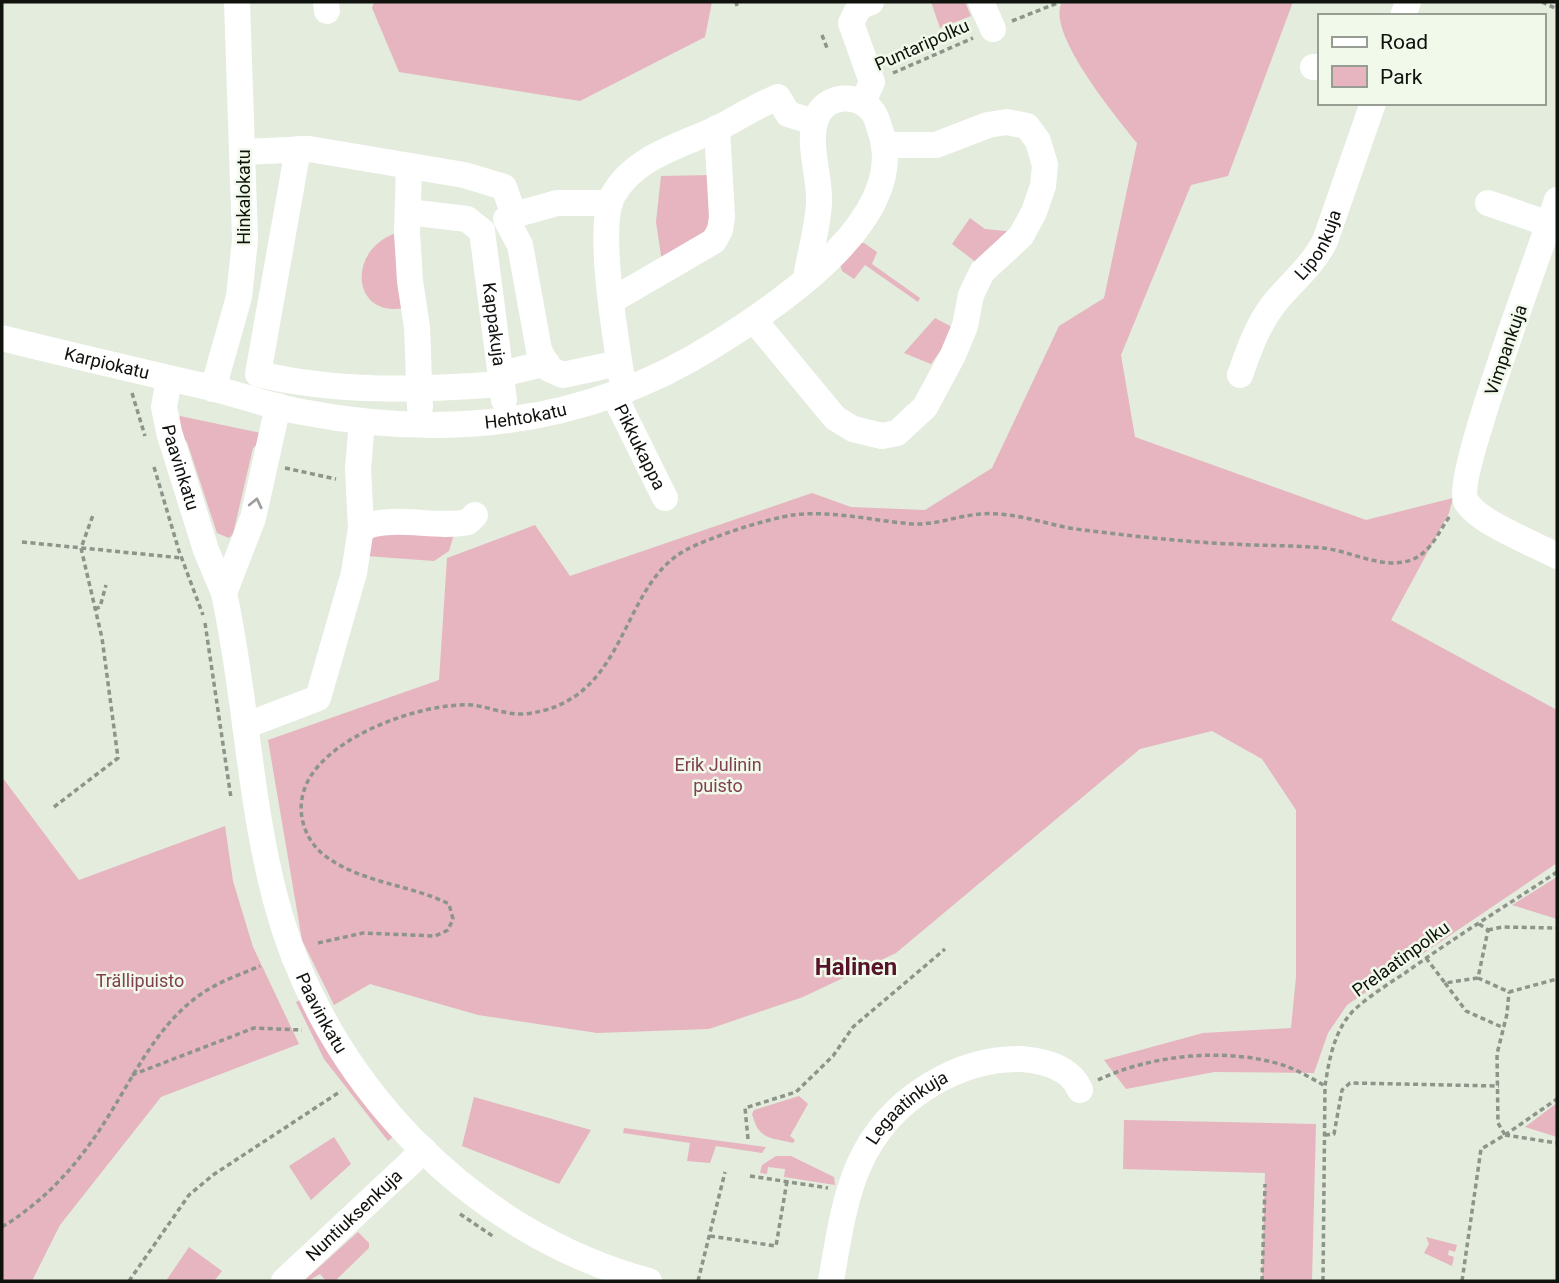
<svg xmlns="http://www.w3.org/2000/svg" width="1559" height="1283" font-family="Roboto,sans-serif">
	<rect width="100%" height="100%" fill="#e3ecdd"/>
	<g fill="#e6b5c0">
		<polygon points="374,2 712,2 705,37 580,101 399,72 372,8"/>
		<polygon points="931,2 965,2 971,16 940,28"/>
		<path d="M1062 2H1293L1228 176 1191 185 1121 355 1135 437 1366 520 1453 498 1449 513 1391 620 1557 710V863L1347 1005 1328 1033 1314 1073 1214 1072 1126 1089 1104 1060 1203 1033 1291 1028 1296 977V810L1262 759 1212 731 1140 749 896 953 803 997 709 1029 597 1033 478 1015 370 984 334 1005 302 940 268 740 439 680 447 558 535 525 570 576 812 493 851 507 925 510 992 468 1059 326 1104 298 1137 143C1118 119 1045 32 1062 2Z"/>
		<polygon points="711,175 712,226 662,262 656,222 661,176"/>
		<polygon points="970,218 985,229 1015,232 977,263 952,244"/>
		<path d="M394 234 404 308C352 318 347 251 394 234Z"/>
		<polygon points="855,243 864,243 877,252 872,264 920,298 918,302 865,265 854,279 842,271 839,261"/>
		<polygon points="935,318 956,329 931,364 904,353"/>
		<path d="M180 416 261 433V441L253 448 233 534 229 538 217 533 187 442C178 434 175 428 180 416Z"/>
		<polygon points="370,533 454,534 449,551 434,561 366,556"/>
		<polygon points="2,777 79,880 225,826 233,881 253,947 299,1044 161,1097 60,1225 32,1281 2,1281"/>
		<polygon points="1557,877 1557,919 1512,905"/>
		<polygon points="302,999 394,1136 388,1141 324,1059 296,1002"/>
		<path d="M799 1096 808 1104 790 1136 795 1140 793 1143C769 1137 759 1140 752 1114L754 1110Z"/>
		<polygon points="474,1097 591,1130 559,1184 462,1146"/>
		<polygon points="1557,1103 1557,1137 1525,1127"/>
		<polygon points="1124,1120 1316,1124 1312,1281 1262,1281 1265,1173 1123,1169"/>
		<polygon points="624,1128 765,1147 766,1147 762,1153 716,1146 710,1163 687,1161 690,1143 623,1133"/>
		<polygon points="334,1137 351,1164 311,1200 289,1166"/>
		<polygon points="776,1156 791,1156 834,1177 835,1185 784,1177 785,1169 768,1167 767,1174 760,1173 762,1165"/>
		<polygon points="358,1232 369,1243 369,1248 335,1281 326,1281 320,1274 308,1281 306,1279"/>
		<polygon points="1426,1237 1457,1245 1455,1252 1449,1250 1448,1255 1454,1257 1452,1266 1424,1253 1429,1244"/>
		<polygon points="189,1247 222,1271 214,1281 166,1281"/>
	</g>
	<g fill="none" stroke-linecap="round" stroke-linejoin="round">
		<g stroke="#8d9489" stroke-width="3.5" stroke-dasharray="5 3.5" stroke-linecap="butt">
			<polyline points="736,2 737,6"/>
			<polyline points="1542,2 1557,9"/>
			<polyline points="1012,21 1060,2"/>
			<polyline points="822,35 827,48"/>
			<polyline points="893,73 973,38"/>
			<polyline points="132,393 145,436"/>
			<polyline points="154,467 179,551 203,615"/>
			<polyline points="285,468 336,479"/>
			<polyline points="22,542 182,558"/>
			<polyline points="95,609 100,607 106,585"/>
			<polyline points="205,623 231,798"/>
			<polyline points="54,807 118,758 102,638 81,548 93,515"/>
			<polyline points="1479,924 1488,930 1478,978 1509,992 1557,979"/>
			<polyline points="1488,930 1502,927 1557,928"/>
			<path d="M318 943 363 933 435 936 448 930 453 919 449 904C409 884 360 883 324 855 306 841 297 816 303 794 316 739 421 702 472 705 490 707 505 715 524 714 630 703 617 587 686 550 710 537 766 519 793 515 833 510 874 521 913 524 936 525 957 516 980 514 1016 511 1048 526 1083 530 1133 536 1183 542 1233 544 1263 546 1293 545 1323 548 1351 551 1383 570 1411 560 1432 552 1438 532 1450 516"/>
			<polyline points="1426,958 1445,983 1478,978"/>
			<polyline points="1445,983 1466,1011 1504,1028"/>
			<polyline points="132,1075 254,1028 302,1030"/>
			<path d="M1098 1080C1152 1054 1229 1047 1286 1066 1299 1071 1313 1079 1325 1086"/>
			<polyline points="1325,1135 1334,1134 1342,1090 1350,1083 1499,1086"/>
			<polyline points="1505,1135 1557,1099"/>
			<polyline points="1505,1135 1557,1143"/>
			<polyline points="748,1139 745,1108 796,1092 833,1056 853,1027 945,949"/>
			<polyline points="750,1176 828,1188"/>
			<polyline points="460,1214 494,1237"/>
			<path d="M2 1227C51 1197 84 1157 114 1107 137 1069 160 1024 197 997 215 983 239 975 260 966"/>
			<polyline points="710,1236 776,1246 787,1181"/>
			<polyline points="129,1281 189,1195 213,1175 341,1091"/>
			<polyline points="698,1281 725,1172"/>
			<polyline points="1262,1281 1265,1184"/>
			<path d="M1323 1281 1325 1086C1329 1060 1334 1031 1353 1011 1368 997 1388 984 1405 973 1455 937 1506 906 1557 872"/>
			<polyline points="1462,1281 1481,1149 1505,1135 1498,1123 1497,1054 1507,1014 1509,992"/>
		</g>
		<g stroke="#fff" stroke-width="26">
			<polyline points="326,2 327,11"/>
			<polyline points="981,2 993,29"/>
			<polyline points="1403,16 1408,2"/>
			<polyline points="1313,67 1319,67"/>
			<polyline points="863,102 872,82 851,23 859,7 871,2"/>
			<path d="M298 149 258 374C339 393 419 390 502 384"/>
			<polyline points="244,152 309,149 464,175 504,187 514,215 557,203 610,203"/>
			<polyline points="409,167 407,232 410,281 417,327 420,407"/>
			<path d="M1557 200C1544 241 1454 477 1466 501 1477 522 1535 544 1557 556"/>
			<polyline points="1488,203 1549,224"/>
			<polyline points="408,212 467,219 482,231"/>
			<polyline points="506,219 520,245 539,350 549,369 563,375 619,363"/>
			<path id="s1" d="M482 231 504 400"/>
			<polyline points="611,301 714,241 720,230 722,217 717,128"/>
			<polyline points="754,320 835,418 853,429 882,436 897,433 925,407 953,355 965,326 971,295 982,272 1021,236 1034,212 1043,186 1045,165 1038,141 1027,126 1007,122 988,125 936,145 884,145"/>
			<path id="s2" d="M2 338C70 355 139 371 208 387 240 395 270 406 302 412 448 440 589 425 716 344 777 306 906 221 882 136 879 128 878 119 873 112 858 92 825 94 816 119 807 143 820 176 819 202 818 227 810 253 806 278"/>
			<polyline points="501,374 547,363"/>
			<path id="s3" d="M1240 375C1249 350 1257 326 1273 305 1291 282 1312 267 1325 241L1373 103"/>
			<path id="s4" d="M169 379 164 407 169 432 206 550 224 593C246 694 249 800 276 901 323 1080 470 1233 649 1281"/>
			<polyline points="213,389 239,297 245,240 237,2"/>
			<path d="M624 392C618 352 595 227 613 195 634 157 680 146 716 129 736 119 756 106 778 97L788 114 814 122"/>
			<path id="s5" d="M614 395 665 498"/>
			<path d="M361 528C395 514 433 529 468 522L475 515"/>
			<polyline points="224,593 253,518 278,406"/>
			<polyline points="245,726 318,698 354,573 361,528 358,469 362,421"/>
			<path id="s6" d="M284 1281 424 1150"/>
			<path id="s7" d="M831 1281C845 1199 853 1132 930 1085 958 1068 990 1058 1022 1059 1045 1061 1071 1068 1080 1090"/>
		</g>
	</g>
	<defs><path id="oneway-chevron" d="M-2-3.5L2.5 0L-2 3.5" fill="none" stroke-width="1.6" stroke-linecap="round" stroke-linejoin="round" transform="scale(1.75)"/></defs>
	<use stroke="#9fa09e" href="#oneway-chevron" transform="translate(256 503) rotate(-77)"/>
	<g text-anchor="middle" stroke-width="5" stroke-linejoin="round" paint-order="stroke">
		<g font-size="18" fill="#0f120d" stroke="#f1f9ea">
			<text transform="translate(922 45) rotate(-24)" y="6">Puntaripolku</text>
			<text transform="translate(244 197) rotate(-90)" y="6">Hinkalokatu</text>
			<text dy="6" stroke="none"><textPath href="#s3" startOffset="154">Liponkuja</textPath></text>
			<text dy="6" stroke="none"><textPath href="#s1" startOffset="94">Kappakuja</textPath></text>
			<text transform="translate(1506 350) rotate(-71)" y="6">Vimpankuja</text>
			<text dy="6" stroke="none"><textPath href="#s2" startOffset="108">Karpiokatu</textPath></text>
			<text dy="6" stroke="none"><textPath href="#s2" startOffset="534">Hehtokatu</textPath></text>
			<text dy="6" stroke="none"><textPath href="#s5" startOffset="58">Pikkukappa</textPath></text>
			<text dy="6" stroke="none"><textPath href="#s4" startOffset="91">Paavinkatu</textPath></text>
			<text transform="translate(1401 959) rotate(-36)" y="6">Prelaatinpolku</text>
			<text dy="6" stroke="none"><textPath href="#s4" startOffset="658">Paavinkatu</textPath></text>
			<text dy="6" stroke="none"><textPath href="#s7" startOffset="196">Legaatinkuja</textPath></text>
			<text dy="6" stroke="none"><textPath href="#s6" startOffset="96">Nuntiuksenkuja</textPath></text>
		</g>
		<g font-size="18" fill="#803f51" stroke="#f1f9ea">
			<text x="718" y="771">Erik Julinin<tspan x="718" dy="21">puisto</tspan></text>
			<text x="140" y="987">Trällipuisto</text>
		</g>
		<g font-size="24" font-weight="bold" fill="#56132a" stroke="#f1f9ea">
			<text x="856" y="975">Halinen</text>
		</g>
	</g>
	<rect width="1559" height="1283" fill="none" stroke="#0f120d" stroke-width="7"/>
	<rect x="1318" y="14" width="228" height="91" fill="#f1f9ea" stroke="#979d92" stroke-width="2"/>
	<rect x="1332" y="37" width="35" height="10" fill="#ffffff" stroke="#979d92" stroke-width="2"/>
	<text x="1380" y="49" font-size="21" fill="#0f120d">Road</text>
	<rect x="1332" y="66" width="35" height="21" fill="#e6b5c0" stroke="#979d92" stroke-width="2"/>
	<text x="1380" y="84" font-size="21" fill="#0f120d">Park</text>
</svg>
